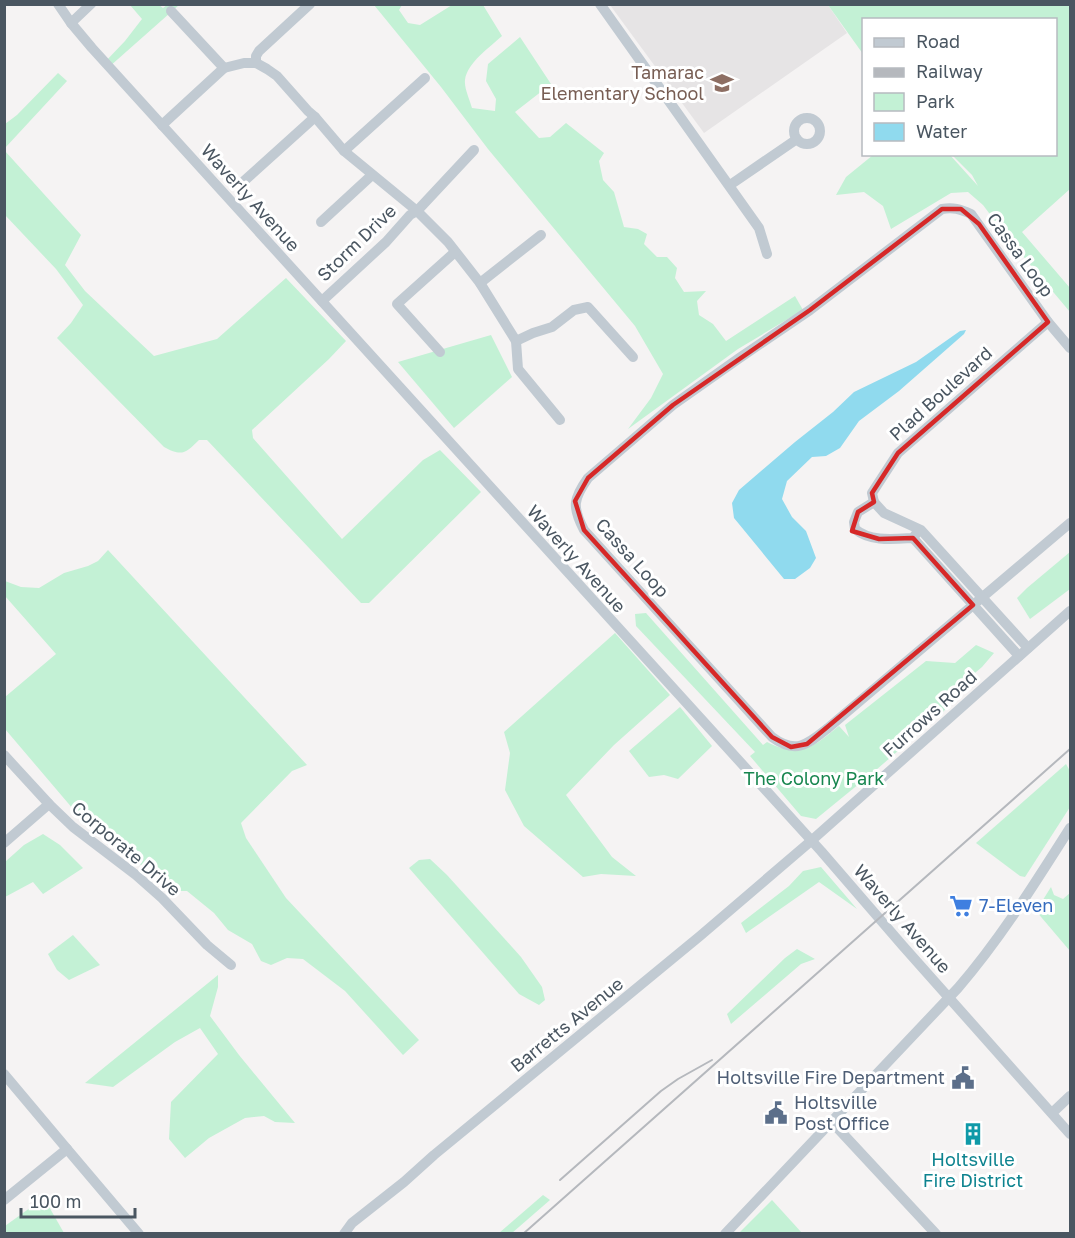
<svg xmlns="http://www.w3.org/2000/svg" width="1075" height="1238" font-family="'Golos Text',sans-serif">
	<rect width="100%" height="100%" fill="#f5f3f3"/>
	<polygon fill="#e6e4e5" points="610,5 828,5 847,33 704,133"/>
	<g fill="#c3f1d5">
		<polygon points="130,5 159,5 163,8 167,5 179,5 109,67 105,62 125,41 142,19"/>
		<path d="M374 5H402L399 10 408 23 420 25 452 5H483L502 36C490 47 467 63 465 80 464 88 470 100 472 108L495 111 496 99 486 81 488 64 520 37 551 84 515 112 539 138 550 137 566 123 604 153 599 161 603 180 614 192 624 227 638 229 647 234 644 244 657 257H667L677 268 675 278 684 292 706 291 697 301 699 315 713 324 726 341 795 296 803 310 738 349 628 429 651 398 663 374 635 326 488 149 441 87Z"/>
		<polygon points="828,5 1070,5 1070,189 1022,232 1070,288 1070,312 1007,237 983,205 968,192 951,193 891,229 883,206 864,192 836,195 846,177 873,155 950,155 978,186 972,175 952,155 1056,154 1056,20 864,20 863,54"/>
		<polygon points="58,73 67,81 5,148 5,124 17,115"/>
		<path d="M5 151 81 235 65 265 85 291 154 356 217 339 286 278 346 341 329 359 252 430 253 438 342 539 423 460 440 450 481 492 369 603H361L207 440H199C186 453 182 457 164 447L57 338 71 323 83 305 56 269 5 215Z"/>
		<polygon points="491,335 512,377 454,428 398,362"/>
		<polygon points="108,550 307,765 292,771 241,823 246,838 286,898 419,1040 403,1055 345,991 303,959 287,958 271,965 261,961 252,944 228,930 214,913 187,891 174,891 79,816 5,729 5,697 56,654 5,596 5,581 21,587 39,588 64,573 88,566 98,561"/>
		<polygon points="1070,552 1070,589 1030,619 1017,598 1027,588"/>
		<path d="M646 613 763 745 767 742C801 759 813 747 839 726L849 737 845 725 926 661 955 663 976 645 994 653 982 667 969 678 965 688 943 712 876 770 816 819 801 816 750 756 755 752 636 626 635 614Z"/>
		<polygon points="615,633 670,695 614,745 566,795 612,857 636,876 601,874 583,877 524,826 505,790 510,753 504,732"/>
		<polygon points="680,707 712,746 678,779 664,775 649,777 629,751"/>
		<polygon points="1066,764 1070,771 1070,807 1025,877 1020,876 976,843"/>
		<polygon points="43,834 60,845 83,868 43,894 33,882 5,897 5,862 24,845"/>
		<polygon points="430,859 447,875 521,957 542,987 545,1000 539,1005 519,994 409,868 419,860"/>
		<polygon points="821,867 857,909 819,882 746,933 741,923 789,886 803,871"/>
		<polygon points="1051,887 1054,895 1063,899 1070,893 1070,951 1036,911"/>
		<polygon points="73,935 100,965 69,980 57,970 48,954"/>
		<polygon points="797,949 815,959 801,964 731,1024 727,1014 785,958"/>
		<polygon points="218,975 218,987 210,1016 239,1055 295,1123 275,1122 264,1116 245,1118 209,1138 185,1158 169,1139 171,1102 218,1054 200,1028 175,1042 113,1087 85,1083"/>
		<polygon points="543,1195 550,1200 512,1233 499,1233"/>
		<polygon points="772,1200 802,1233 739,1233"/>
		<polygon points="34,1205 48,1205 64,1233 5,1233 5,1226"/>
	</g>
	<polygon fill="#90daee" points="966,330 964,334 899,391 859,421 840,448 826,456 812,457 787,481 782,499 792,517 806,531 816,558 810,568 795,579 784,579 734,518 732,503 739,490 795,442 833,412 854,392 916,362 960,331"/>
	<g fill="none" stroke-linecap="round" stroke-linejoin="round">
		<g stroke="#c1cad2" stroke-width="10">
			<polyline points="58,4 71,23 92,48 821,851 903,946 1070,1134"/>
			<polyline points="600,4 759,228 767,254"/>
			<polyline points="171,11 224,68"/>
			<polyline points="71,23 91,4"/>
			<polyline points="256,63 256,56 259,51 310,4"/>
			<circle cx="807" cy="131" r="13"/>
			<polyline points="162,125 224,68 244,63 256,63 267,69 277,76 308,111 315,117 344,151 417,211 448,242 480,283 516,341 518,369 560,420"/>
			<polyline points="344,151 425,78"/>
			<polyline points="244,181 315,117"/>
			<polyline points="730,185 797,139"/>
			<polyline points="321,222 372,175"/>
			<polyline points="480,283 541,235"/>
			<polyline points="322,301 386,242 410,215 417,211 474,150"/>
			<polyline points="516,341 533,333 552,327 574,310 588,307 633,357"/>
			<path d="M1070 348 1048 322 971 214C960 209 953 207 942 209L810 310 738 359 673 405 588 478C573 499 572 507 584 530L772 737C796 755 808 744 828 728L1070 523"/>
			<polyline points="440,352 397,304 455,252"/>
			<path d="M874 502 858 512 854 522 855 529C870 542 894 539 913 538L916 534"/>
			<polyline points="913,538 1019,656"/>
			<polyline points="1028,648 921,530 884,513 874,502 872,493 898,453 1048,322"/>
			<polyline points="4,755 49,804 73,827 136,875 162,898 207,945 231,965"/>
			<polyline points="4,843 49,804"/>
			<polyline points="4,1074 67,1149 139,1234"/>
			<polyline points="1052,1113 1070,1096"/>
			<polyline points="831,1121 936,1234"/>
			<polyline points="4,1200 67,1149"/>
			<polyline points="344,1234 352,1223 404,1182 434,1155 700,936 811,841 1070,611"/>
			<path d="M725 1234 958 988C1001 938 1035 883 1070 828"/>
		</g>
		<g stroke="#b5b8bd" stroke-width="2">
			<polyline points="560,1180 661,1091 678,1079 712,1060"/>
			<polyline points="523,1234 1070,749"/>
		</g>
	</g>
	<path fill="none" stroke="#d62828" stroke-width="4.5" stroke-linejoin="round" d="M942 209H961L979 224 1048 322 898 453 872 493 874 502 858 512 852 531 879 539 913 538 973 605 807 744 791 747 772 737 584 530 575 501 588 478 673 405 810 310Z"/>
	<defs>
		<g id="school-bare" transform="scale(1.8)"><path d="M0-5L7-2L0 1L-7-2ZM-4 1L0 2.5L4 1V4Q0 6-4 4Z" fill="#8d6e63" stroke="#fff" stroke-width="2.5" paint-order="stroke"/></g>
		<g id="supermarket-bare" transform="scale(1.8)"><path d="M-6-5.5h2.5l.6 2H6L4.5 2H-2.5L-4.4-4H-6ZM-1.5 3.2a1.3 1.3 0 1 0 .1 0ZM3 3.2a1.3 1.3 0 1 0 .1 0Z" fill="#3f7fe0" stroke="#fff" stroke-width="2.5" paint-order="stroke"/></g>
		<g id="civic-bare" transform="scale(1.8)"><path d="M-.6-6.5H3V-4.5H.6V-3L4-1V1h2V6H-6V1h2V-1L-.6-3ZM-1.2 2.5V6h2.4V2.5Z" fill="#5c6f8a" stroke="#fff" stroke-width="2.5" paint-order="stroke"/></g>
		<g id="building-bare" transform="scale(1.8)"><path d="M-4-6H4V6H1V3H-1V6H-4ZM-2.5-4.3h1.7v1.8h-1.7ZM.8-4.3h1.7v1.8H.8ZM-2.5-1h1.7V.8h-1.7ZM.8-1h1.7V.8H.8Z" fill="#0f9aa8" stroke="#fff" stroke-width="2.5" paint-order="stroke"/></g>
	</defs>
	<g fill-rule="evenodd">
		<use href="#school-bare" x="722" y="83"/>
		<use href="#supermarket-bare" x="961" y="906"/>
		<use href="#civic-bare" x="963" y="1078"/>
		<use href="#civic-bare" x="776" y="1113"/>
		<use href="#building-bare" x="973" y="1134"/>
	</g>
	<g text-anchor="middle" stroke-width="6" stroke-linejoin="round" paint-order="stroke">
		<g font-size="18" fill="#785e54" stroke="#fff" text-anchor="end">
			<text x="704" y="79">Tamarac<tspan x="704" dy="21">Elementary School</tspan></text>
		</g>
		<g font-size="18" fill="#4a5661" stroke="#fff">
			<text transform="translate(250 198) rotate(48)" y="6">Waverly Avenue</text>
			<text transform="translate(357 243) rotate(-44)" y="6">Storm Drive</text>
			<text transform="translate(1020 255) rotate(54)" y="6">Cassa Loop</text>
			<text transform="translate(941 394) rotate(-42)" y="6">Plad Boulevard</text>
			<text transform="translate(632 558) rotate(48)" y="6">Cassa Loop</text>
			<text transform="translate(576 559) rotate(48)" y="6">Waverly Avenue</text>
			<text transform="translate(930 714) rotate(-42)" y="6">Furrows Road</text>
			<text transform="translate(126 849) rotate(40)" y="6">Corporate Drive</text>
			<text transform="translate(902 919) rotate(49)" y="6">Waverly Avenue</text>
			<text transform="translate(567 1025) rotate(-39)" y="6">Barretts Avenue</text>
		</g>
		<g font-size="18" fill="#17864f" stroke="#fff">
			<text x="814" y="785">The Colony Park</text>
		</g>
		<g font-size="18" fill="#366cbe" stroke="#fff" text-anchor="start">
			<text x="979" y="912">7-Eleven</text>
		</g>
		<g font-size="18" fill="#4e5e75" stroke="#fff" text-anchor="end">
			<text x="945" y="1084">Holtsville Fire Department</text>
			<text x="794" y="1109" text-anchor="start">Holtsville<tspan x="794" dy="21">Post Office</tspan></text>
		</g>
		<g font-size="18" fill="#0d838f" stroke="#fff">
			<text x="973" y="1166">Holtsville<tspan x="973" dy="21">Fire District</tspan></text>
		</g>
	</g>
	<rect width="1075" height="1238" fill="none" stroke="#4a5661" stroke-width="12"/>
	<rect x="862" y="18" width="195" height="138" fill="#ffffff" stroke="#b7bbc0" stroke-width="1.5"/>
	<rect x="874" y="38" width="30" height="9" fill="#c1cad2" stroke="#b7bbc0" stroke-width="1.5"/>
	<text x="916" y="48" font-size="18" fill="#4a5661">Road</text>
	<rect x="874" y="68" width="30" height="9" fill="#b5b8bd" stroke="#b7bbc0" stroke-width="1.5"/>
	<text x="916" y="78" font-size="18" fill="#4a5661">Railway</text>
	<rect x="874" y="93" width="30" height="18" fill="#c3f1d5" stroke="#b7bbc0" stroke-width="1.5"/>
	<text x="916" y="108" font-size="18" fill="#4a5661">Park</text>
	<rect x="874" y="123" width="30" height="18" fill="#90daee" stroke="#b7bbc0" stroke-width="1.5"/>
	<text x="916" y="138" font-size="18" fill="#4a5661">Water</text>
	<path d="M21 1208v9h114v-9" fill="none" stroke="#4a5661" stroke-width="3"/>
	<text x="30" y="1208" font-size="18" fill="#4a5661" stroke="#ffffff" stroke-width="4.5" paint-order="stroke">100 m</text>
</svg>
